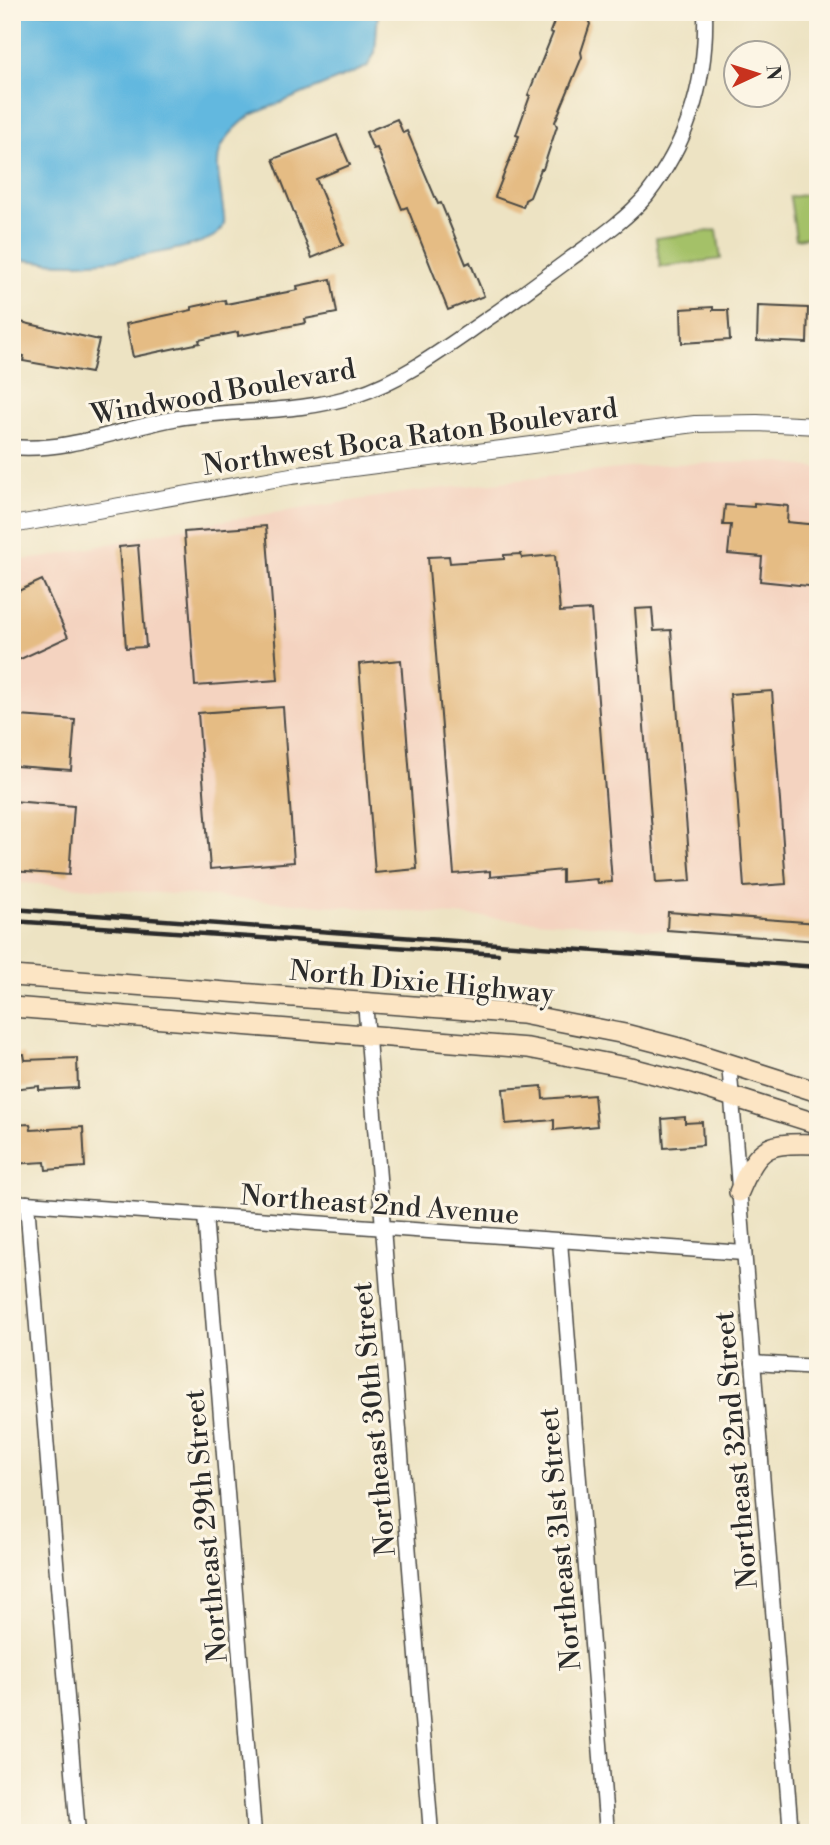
<svg xmlns="http://www.w3.org/2000/svg" width="830" height="1845" font-family="'Libre Bodoni',serif">
	<rect width="100%" height="100%" fill="#fcf5e5"/>
	<filter id="ink" filterUnits="userSpaceOnUse"><feTurbulence type="fractalNoise" baseFrequency=".0143" numOctaves="2"/><feDisplacementMap in="SourceGraphic" scale="14" xChannelSelector="R" yChannelSelector="G"/><feConvolveMatrix kernelMatrix="1 2 1 2 8 2 1 2 1" color-interpolation-filters="sRGB"/></filter>
	<filter id="wash" filterUnits="userSpaceOnUse"><feTurbulence type="fractalNoise" baseFrequency=".00686" numOctaves="4" result="noise"/><feDisplacementMap in="SourceGraphic" scale="28" xChannelSelector="R" yChannelSelector="G"/><feGaussianBlur stdDeviation="1.57" result="paint"/><feColorMatrix in="noise" values="0 0 0 0 0 0 0 0 0 0 0 0 0 0 0 0 0 1.4 0 .05"/><feComposite in="paint" operator="in"/></filter>
	<g filter="url(#wash)">
		<rect width="100%" height="100%" fill="#ede3c3"/>
		<polygon fill="#f4d3c0" points="773,462 818,468 818,942 12,882 12,561 49,557 196,525 410,492 664,464"/>
		<g fill="#a4c168" stroke="#68764a" stroke-width="2">
			<polygon points="818,193 818,236 796,239 790,197"/>
			<polygon points="717,230 721,259 660,267 656,238"/>
		</g>
		<path fill="#62b8df" stroke="#467285" stroke-width="2" d="M12 12H378L375 53 367 67 251 115C208 148 217 161 223 209 224 216 226 224 221 230 208 250 103 262 77 263 55 263 33 262 12 258Z"/>
		<g id="blocks">
			<g fill="#e5bc84">
				<polygon points="558,12 591,12 588,20 590,24 581,52 582,57 555,122 557,126 543,169 541,169 530,197 525,200 523,207 495,197 519,136 516,135 530,96 528,95 553,33 550,32"/>
				<polygon points="397,119 403,133 407,131 438,204 441,203 466,264 470,262 484,296 448,310 407,207 402,209 377,148 373,149 366,132"/>
				<polygon points="337,135 350,165 316,179 343,245 312,258 273,159"/>
				<polygon points="331,279 337,313 305,319 306,323 238,336 238,332 199,340 200,343 133,357 126,324 192,310 192,307 225,300 226,304 298,290 297,286"/>
				<polygon points="758,306 808,308 807,343 757,341"/>
				<polygon points="713,307 713,310 728,310 730,340 682,343 681,309"/>
				<polygon points="12,320 99,340 91,373 23,361 24,356 12,353"/>
				<polygon points="754,503 788,506 787,522 818,525 818,587 760,581 762,557 728,554 731,525 723,525 725,505 754,507"/>
				<polygon points="266,526 278,680 195,686 184,532"/>
				<polygon points="138,545 146,647 126,648 119,547"/>
				<polygon points="521,554 522,558 555,555 560,612 591,610 612,882 598,883 597,879 562,882 562,870 490,877 490,871 454,874 428,557 449,556 450,563 504,559 504,555"/>
				<polygon points="42,580 68,637 12,663 12,594"/>
				<polygon points="652,608 654,631 671,630 691,881 656,883 635,609"/>
				<polygon points="401,660 417,869 375,873 359,664"/>
				<polygon points="772,691 786,884 744,887 730,694"/>
				<polygon points="283,707 294,862 210,869 198,713"/>
				<polygon points="19,716 75,720 71,770 16,766"/>
				<polygon points="12,801 74,806 69,875 12,871"/>
				<polygon points="668,912 818,923 818,941 667,930"/>
				<polygon points="24,1054 25,1060 77,1058 78,1088 39,1090 39,1086 12,1089 12,1055"/>
				<polygon points="542,1086 543,1099 594,1095 597,1126 554,1130 554,1120 506,1124 503,1089"/>
				<polygon points="685,1117 685,1123 702,1122 703,1145 664,1148 662,1119"/>
				<polygon points="30,1124 31,1130 83,1127 85,1167 46,1170 45,1162 12,1164 12,1125"/>
			</g>
		</g>
	</g>
	<g filter="url(#ink)">
		<use href="#blocks" fill-opacity="0" stroke="#484742" stroke-width="2"/>
		<g fill="none" stroke-linecap="round" stroke-linejoin="round">
			<g stroke="#484742" stroke-width="17">
				<g id="minor">
					<path d="M12 447C69 452 123 428 178 418 237 409 300 414 356 395 406 379 450 344 493 315 519 297 544 278 570 259 596 240 626 220 647 195 689 141 707 79 705 12"/>
					<polyline points="365,1001 431,1833"/>
					<polyline points="729,1063 791,1833"/>
					<polyline points="12,1202 744,1253"/>
					<polyline points="27,1203 78,1833"/>
					<polyline points="205,1215 254,1833"/>
					<polyline points="560,1241 607,1833"/>
					<polyline points="753,1363 818,1367"/>
				</g>
			</g>
			<g stroke="#484742" stroke-width="18">
				<polyline id="tertiary" points="12,525 291,476 695,424 757,423 818,426"/>
			</g>
			<g stroke="#484742" stroke-width="22">
				<g id="secondary">
					<polyline points="12,976 522,1014 625,1034 683,1049 818,1092"/>
					<polyline points="12,1007 528,1048 631,1068 689,1083 818,1124"/>
					<path d="M739 1192C760 1143 767 1143 818 1144"/>
				</g>
			</g>
			<use href="#minor" stroke="#fff" stroke-width="14"/>
			<use href="#tertiary" stroke="#fff" stroke-width="16"/>
			<use href="#secondary" stroke="#fce5c4" stroke-width="19"/>
			<g stroke="#2b2b2b" stroke-width="4.5">
				<polyline points="12,909 818,967"/>
				<polyline points="12,921 498,954"/>
			</g>
		</g>
	</g>
	<g text-anchor="middle" stroke-width="6" stroke-linejoin="round" paint-order="stroke">
		<g font-size="28" fill="#2b2b2b" stroke="#fcf5e5">
			<text transform="translate(223 391) rotate(-10)" y="10">Windwood Boulevard</text>
			<text transform="translate(410 436) rotate(-8)" y="10">Northwest Boca Raton Boulevard</text>
			<text transform="translate(422 981) rotate(5)" y="10">North Dixie Highway</text>
			<text transform="translate(380 1204) rotate(4)" y="10">Northeast 2nd Avenue</text>
			<text transform="translate(373 1419) rotate(-95)" y="10">Northeast 30th Street</text>
			<text transform="translate(735 1450) rotate(-95)" y="10">Northeast 32nd Street</text>
			<text transform="translate(205 1526) rotate(-95)" y="10">Northeast 29th Street</text>
			<text transform="translate(559 1539) rotate(-95)" y="10">Northeast 31st Street</text>
		</g>
	</g>
	<rect width="830" height="1845" fill="none" stroke="#fcf5e5" stroke-width="42"/>
	<g transform="translate(757 74) rotate(86)"><circle r="33" fill="#fcf5e5" stroke="#a8a49b" stroke-width="2"/>
	<path d="M0-5L12 26L0 18L-12 26Z" fill="#c8321e"/>
	<text y="-10" font-size="19" font-weight="bold" text-anchor="middle" fill="#2b2b2b">N</text>
	</g>
</svg>
